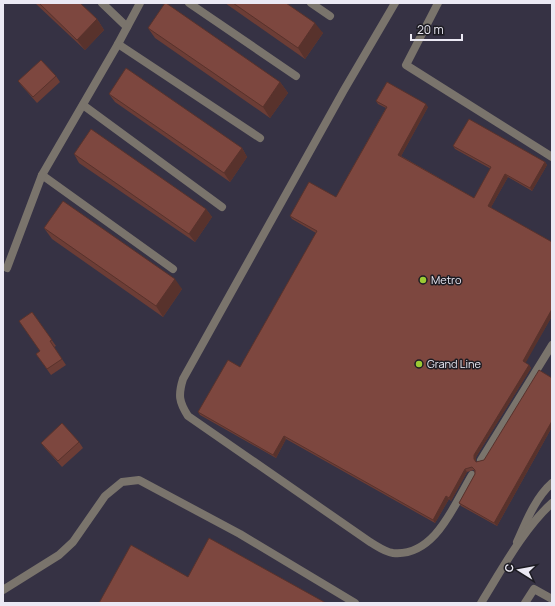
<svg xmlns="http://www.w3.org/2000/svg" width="555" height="606" font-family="Manrope,sans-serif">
	<rect width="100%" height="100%" fill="#363244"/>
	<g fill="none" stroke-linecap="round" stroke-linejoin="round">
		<g stroke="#7a746c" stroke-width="8">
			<path d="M395 3 344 90 183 379C178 395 179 402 188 416L370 542C377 546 385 552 393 553 435 557 454 505 472 475"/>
			<polyline points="438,3 406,65 552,157"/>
			<polyline points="481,460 552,345"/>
			<path d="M517 542C526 522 535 498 552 483"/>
			<polyline points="3,590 59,555 73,542 105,496 122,482 139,480 240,534 355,603"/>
			<path d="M481 603C501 571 524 528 552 503"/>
			<polyline points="525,603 534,589 552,599"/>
		</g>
		<g stroke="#7a746c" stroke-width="8">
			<polyline points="102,3 127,27"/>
			<polyline points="189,3 296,76"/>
			<polyline points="311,3 330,16"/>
			<polyline points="118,44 260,138"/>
			<polyline points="83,105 222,207"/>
			<polyline points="42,175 173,269"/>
			<polyline points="7,268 42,175 118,44 140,3"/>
		</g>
	</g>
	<g fill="#6c3d36">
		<polygon points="35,3 80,3 97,19 104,30 85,50"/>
		<polygon points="225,3 286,3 323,33 305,59"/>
		<polygon points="148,28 280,82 288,93 270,118 155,38"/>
		<polygon points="56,76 60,82 37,103 22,86 18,81"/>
		<polygon points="109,94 242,148 247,157 230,182 115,102"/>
		<polygon points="376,101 428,107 401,156 474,198 491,169 455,149 453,146 545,162 547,165 532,191 508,177 491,207 552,316 525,363 529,365 531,368 476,457 476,462 484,460 552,378 552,427 497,526 461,506 459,503 475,474 474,470 467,472 451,501 449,499 435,523 286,439 276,458 200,415 198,412 240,367 316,233 292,219 290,216 336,197 386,108 378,104"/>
		<polygon points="74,154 206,209 212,217 195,242 79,163"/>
		<polygon points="44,228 182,289 163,317 52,239"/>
		<polygon points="32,312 56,346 54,347 66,365 51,375 36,354 40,351"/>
		<polygon points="79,442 83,448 62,467 45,448 41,443"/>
	</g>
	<g fill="#58322c">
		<polygon points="97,19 104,30 85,50 77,40"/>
		<polygon points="315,23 323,33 305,59 298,48"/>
		<polygon points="280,82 288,93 270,118 263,107"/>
		<polygon points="426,104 428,107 400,158 398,155"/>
		<polygon points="242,148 247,157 230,182 224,173"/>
		<polygon points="545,162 547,165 532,191 530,188"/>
		<polygon points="505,174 508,177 490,209 488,206"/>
		<polygon points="206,209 212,217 195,242 189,234"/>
		<polygon points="175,279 182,289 163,317 156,306"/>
		<polygon points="552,309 552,316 525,364 523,361"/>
		<polygon points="529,365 531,368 476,457 476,462 474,459 474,455"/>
		<polygon points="552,421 552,427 497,526 494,523"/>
		<polygon points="284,436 286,439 276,458 273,455"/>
		<polygon points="465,469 467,472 451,501 449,498"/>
		<polygon points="446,496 449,499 435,523 433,520"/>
	</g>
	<g fill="#7d473f" stroke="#58322c">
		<polygon points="39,3 80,3 97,19 77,40"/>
		<polygon points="165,3 166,3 280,82 263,107 148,28"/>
		<polygon points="233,3 286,3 315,23 298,48"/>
		<polygon points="41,60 56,76 33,97 18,81"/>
		<polygon points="126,68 242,148 224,173 109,94"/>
		<polygon points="387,82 426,104 398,155 474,198 491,167 453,146 469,119 545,162 530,188 505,174 488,206 552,242 552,309 523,361 529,365 474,455 474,459 476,462 484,460 539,370 552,378 552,421 494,523 459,503 475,474 475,470 472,467 465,469 449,498 446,496 433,520 284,436 273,455 198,412 228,360 240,367 317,231 290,216 309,182 336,197 387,107 376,101"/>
		<polygon points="91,129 206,209 189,234 74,154"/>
		<polygon points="63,201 175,279 156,306 44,228"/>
		<polygon points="32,312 52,340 50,341 62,359 47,369 36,354 40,351 19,321"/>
		<polygon points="62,423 79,442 58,461 41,443"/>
		<polygon points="209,538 326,603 99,603 131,545 188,577"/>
	</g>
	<g fill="#9bcb34" stroke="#1d1c23" stroke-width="1.5">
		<circle cx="423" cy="280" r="4"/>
		<circle cx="419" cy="364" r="4"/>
	</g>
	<g text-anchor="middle" stroke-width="3" stroke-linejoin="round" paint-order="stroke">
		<g font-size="11" fill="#ebe9f4" stroke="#1d1c23" text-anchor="start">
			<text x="431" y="284">Metro</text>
			<text x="427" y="368">Grand Line</text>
		</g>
	</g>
	<rect width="555" height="606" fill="none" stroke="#ebe9f4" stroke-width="8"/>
	<g transform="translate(519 570) rotate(281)" stroke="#1d1c23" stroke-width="3" paint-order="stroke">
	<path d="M0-3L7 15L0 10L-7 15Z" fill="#ebe9f4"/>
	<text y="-6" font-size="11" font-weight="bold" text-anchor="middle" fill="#ebe9f4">С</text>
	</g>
	<path d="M411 34v6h51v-6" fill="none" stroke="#ebe9f4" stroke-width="2"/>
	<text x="417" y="34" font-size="12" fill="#ebe9f4" stroke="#1d1c23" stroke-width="3" paint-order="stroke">20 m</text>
</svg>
